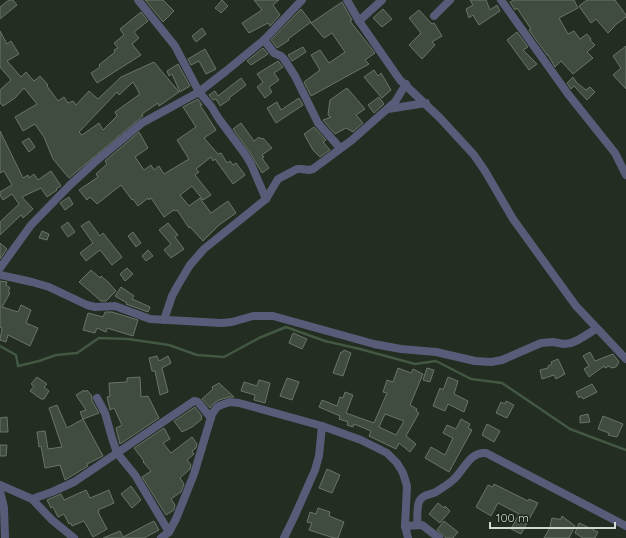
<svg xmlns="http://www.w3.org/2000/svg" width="626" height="538" font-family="Quicksand,sans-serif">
	<rect width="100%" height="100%" fill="#232d22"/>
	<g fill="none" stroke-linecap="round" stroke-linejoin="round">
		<polyline stroke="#425842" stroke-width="2.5" points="0,346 16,355 18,366 39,361 56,355 77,353 99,338 128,339 169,345 197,355 224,357 259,338 286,327 325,341 360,349 415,364 436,361 471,379 502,383 570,429 626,450"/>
	</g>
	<g fill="#414c40" stroke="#697568" fill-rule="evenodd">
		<polygon points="9,0 13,0 17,5 0,19 0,7"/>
		<polygon points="145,0 163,0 174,11 163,22"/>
		<polygon points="222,0 228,6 221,13 215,8"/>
		<polygon points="254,0 279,0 273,5 280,15 270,26 268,23 249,33 242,23 262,10"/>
		<polygon points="470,0 486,0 490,10 497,5 500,11 479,25 473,15 469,18 466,9 473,5"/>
		<polygon points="514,0 574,0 578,8 559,18 568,34 574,31 580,39 587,34 591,39 590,40 595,45 594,46 587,52 593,58 573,74 561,61 555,67 548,55 547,55 529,30 531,29 517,8 515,10 510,2"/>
		<polygon points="587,0 615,0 626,15 626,17 614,26 614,27 608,33 596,19 591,23 579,6"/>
		<polygon points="342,2 352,20 350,21 375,53 365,60 369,64 311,96 304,82 320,70 311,55 320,50 329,63 345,52 332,33 324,38 311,23"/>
		<polygon points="301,9 311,22 288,39 289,40 277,48 271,40"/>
		<polygon points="383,9 392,19 382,27 373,18"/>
		<polygon points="419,10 432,24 434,23 442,36 432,42 435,45 422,59 409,45 421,33 409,18"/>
		<polygon points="141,12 148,21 134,32 139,38 132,44 141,55 97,83 91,73 100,67 99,65 115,52 114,50 118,48 114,43 124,35 120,29"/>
		<polygon points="202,28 206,34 196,42 192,36"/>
		<path d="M0 31 7 44 11 41 19 54 7 61 21 77 26 72 34 81 40 76 48 85 47 86 58 101 64 97 68 103 73 101 76 105 89 91 98 99 121 77 154 62 179 92 159 106 158 103 142 114 143 116 69 178 53 159 44 137 35 124 23 131 15 117 37 104 24 88 15 98 3 106 0 103V90L11 80 0 67ZM133 82 140 94 115 112 117 116 103 130 99 123 82 135 79 132 117 92 119 95Z"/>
		<polygon points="517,32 528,47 523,50 537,64 529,70 507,40"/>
		<polygon points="626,46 626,89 613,75 621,68 613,56"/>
		<polygon points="303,47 306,52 292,61 288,55"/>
		<polygon points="263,48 268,54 251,65 247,61"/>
		<polygon points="205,49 216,69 206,74 199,61 191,65 188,59"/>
		<polygon points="278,61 283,67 274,73 279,80 269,87 272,92 265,98 257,87 263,82 257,74"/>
		<polygon points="178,64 190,86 180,92 172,74 169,76 167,71"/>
		<polygon points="374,70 378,76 381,73 391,90 382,98 364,77"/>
		<polygon points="573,77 577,83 586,90 590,87 595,92 587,100 574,86 571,89 567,83"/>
		<polygon points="241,78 246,85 229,98 230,99 220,106 216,99 213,100 209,95 215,91 218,96"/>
		<polygon points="347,88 365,109 356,115 363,123 353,132 346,128 335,134 323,120 331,117 328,115 330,100"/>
		<polygon points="379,97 384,104 374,113 368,105"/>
		<polygon points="299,98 303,105 276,123 267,108 277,102 281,110"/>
		<polygon points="198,99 202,105 200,105 216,130 204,138 218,154 221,153 227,163 230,161 233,165 236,163 245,175 233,184 215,159 213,161 211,157 196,169 199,172 195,175 211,195 203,200 192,186 180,195 189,206 200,198 211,213 228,201 236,213 219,225 203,241 190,227 189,228 177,210 176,211 174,210 164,217 151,198 149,200 148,198 138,206 133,199 132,200 121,185 97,204 90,197 87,200 79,190 98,177 96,174 107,164 105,161 139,132 148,148 135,157 144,170 151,165 154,170 159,166 164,174 189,159 177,140 196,127 183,107"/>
		<polygon points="241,123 254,141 259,137 261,139 263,138 272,148 262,155 264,157 262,158 269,168 262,173 249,151 233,129"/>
		<polygon points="314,127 326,140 323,142 330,150 320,157 313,150 304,134"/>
		<polygon points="0,131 23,178 28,175 29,178 34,174 38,180 51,171 61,186 56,189 57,190 47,197 41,188 22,197 33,209 23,218 21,215 0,235 0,222 19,204 12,194 3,200 0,195 0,192 12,185 4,171 0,173"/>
		<polygon points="29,138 35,147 29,152 22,142"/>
		<polygon points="69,197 73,204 65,210 60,203"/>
		<polygon points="89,221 100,236 103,233 122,257 112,265 100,250 86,261 80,253 93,243 81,226"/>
		<polygon points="68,222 75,232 68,237 61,227"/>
		<polygon points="168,223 178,235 175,237 184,249 171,258 164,250 171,244 159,230"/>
		<polygon points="42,231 49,234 47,240 39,238"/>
		<polygon points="133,232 141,243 136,247 128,236"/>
		<polygon points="0,243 7,249 0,259"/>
		<polygon points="148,250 153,256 146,261 142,256"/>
		<polygon points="127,268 133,274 125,281 120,274"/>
		<polygon points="91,270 100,278 101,276 108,282 116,291 106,301 101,301 79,282"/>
		<polygon points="0,281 7,282 6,285 10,288 8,292 10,293 2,307 18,312 21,305 31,310 26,323 38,328 30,346 8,335 6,342 0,340 2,328 0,327"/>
		<polygon points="121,287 134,296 132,299 150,307 148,312 126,304 127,303 115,296"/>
		<polygon points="105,312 112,312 138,320 133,336 107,328 106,332 97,328 95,333 83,330 88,313 103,317"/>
		<polygon points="293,333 307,339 302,349 289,343"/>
		<polygon points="344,350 351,353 343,376 333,373 341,352 343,352"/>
		<polygon points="590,352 595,361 613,354 619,362 616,367 611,368 609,366 605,368 604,366 589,377 584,369 589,366 583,356"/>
		<polygon points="157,356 159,361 168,356 171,363 162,368 168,392 160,395 155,371 152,371 149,358"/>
		<polygon points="558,359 565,374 556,379 554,375 542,379 540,370 548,368 548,366 552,364 551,362"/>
		<path d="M398 368 411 373 413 369 423 374 410 405 417 409 416 411 419 413 406 436 416 444 410 452 399 443 396 449 369 436 371 431 354 424 353 427 347 425 348 422 339 419 340 416 319 407 322 400 337 406 340 397 343 398 345 392 353 395 346 413 374 423 387 393 383 392 387 380 393 382ZM385 414 404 421 396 435 379 427Z"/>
		<polygon points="427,368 434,370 430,382 423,380"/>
		<polygon points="37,377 47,384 44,387 49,391 44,399 41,399 30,391 34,386 31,384"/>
		<polygon points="140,377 141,397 148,396 159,418 120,444 116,428 122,425 114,408 110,410 107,397 110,396 109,383 127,382 127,378"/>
		<polygon points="448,377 458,381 454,394 468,401 464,412 448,404 445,411 433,406 440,388 443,390"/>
		<polygon points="287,378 299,382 292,400 280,396"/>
		<polygon points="259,380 270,383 265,403 254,400 255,395 241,391 244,382 257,386"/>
		<polygon points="219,383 234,397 229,397 219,400 213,404 210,408 202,399 213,389 212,387"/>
		<polygon points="592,384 597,392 583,399 581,396 579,398 576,392"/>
		<polygon points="84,390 85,392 87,390 92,396 92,401 99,413 83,419 80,412 86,410 76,395"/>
		<polygon points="506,401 514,405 507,418 496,413 501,402 505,404"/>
		<polygon points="57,405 67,428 83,419 103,456 87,464 88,466 65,480 60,465 45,468 41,446 39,447 37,432 45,431 48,449 62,447 49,408"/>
		<polygon points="195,407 202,416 201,417 202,419 192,427 182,432 174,421"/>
		<polygon points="588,414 590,422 580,423 580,416"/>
		<polygon points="603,416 623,424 617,437 608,435 609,433 598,429"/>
		<polygon points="7,417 8,432 0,432 0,418"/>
		<polygon points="461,419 470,424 468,428 472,430 449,472 425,458 431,447 445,455 453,438 443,433 447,425 456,429"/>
		<polygon points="487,424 500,431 494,442 482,435"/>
		<polygon points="164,428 170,439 163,443 171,453 192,437 197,444 196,448 192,451 194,454 187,460 191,465 190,469 180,478 184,484 181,492 171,499 175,505 174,510 166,515 142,477 151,471 143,462 144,461 134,448"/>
		<polygon points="0,445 7,445 6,456 0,456"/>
		<polygon points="327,469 340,475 332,493 319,488"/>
		<polygon points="494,484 528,501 529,499 538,503 521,534 511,529 519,514 498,503 491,516 476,507 488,485 493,487"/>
		<polygon points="131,486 141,500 132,508 121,494"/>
		<polygon points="86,490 90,498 109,490 114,503 98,510 99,512 98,512 107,529 93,537 84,521 72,526 71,523 69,524 64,514 58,517 53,507 51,508 47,500 61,494 64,500"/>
		<polygon points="438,503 444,508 445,506 450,511 440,523 429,514"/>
		<polygon points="318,508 330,512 329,516 344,522 338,538 334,538 309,530 312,523 307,522 310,512 316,514"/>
		<polygon points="562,516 575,526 569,538 544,538 551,526 550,526 552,518 557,519 561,519"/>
		<polygon points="154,521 159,530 144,538 103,538 120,531 123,537"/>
		<polygon points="444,521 458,532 453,538 446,538 437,530"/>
		<polygon points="579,523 598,532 595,538 583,538 575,533"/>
	</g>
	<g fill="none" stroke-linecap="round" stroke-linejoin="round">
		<g stroke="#595c78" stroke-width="8">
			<polyline points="138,0 175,46 199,92 211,106 219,119 245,154 251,164 266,199"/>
			<polyline points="347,0 359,21 400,80 440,118 474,155 485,171 513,219 576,306 626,359"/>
			<polyline points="501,0 568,94 615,153 626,175"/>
			<polyline points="434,16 450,0"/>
			<polyline points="359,21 382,0"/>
			<polyline points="264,40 274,53 281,56 284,59 295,76 318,123 340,148"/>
			<polyline points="388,109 426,103"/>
			<polyline points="0,268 31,225 70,185 95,162 142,123 199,92 226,71 264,40 302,0"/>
			<polyline points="0,275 32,282 49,287 87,305 95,307 115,306 150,319 221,323 232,322 253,316 273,316 374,344 401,349 436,352 475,361 491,362 502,360 541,343 553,342 564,344 571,343 578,340 596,329"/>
			<polyline points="164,320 172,296 178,285 190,265 204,249 266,199 278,179 297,169 301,169 309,170 313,169 352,140 395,102 406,84"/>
			<polyline points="97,398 105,413 112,438 117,453 135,475 169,532"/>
			<polyline points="0,485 32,499 52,520 74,538"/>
			<polyline points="0,491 4,508 5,538"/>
			<polyline points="32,499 52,492 74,482 194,401 198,402 211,418"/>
			<path d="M417 525C418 517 416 506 420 500 424 494 431 495 436 492 442 488 449 484 454 479 465 469 469 452 486 453L626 526"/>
			<polyline points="405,526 422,525 439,538"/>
			<polyline points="161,538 169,532 176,519 194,474 212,414 217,407 221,405 230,402 239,403 322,426 361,440 387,453 397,463 403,473 407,486 405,526 408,538"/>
			<polyline points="284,538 296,513 315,470 319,456 322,426"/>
		</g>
	</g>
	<path d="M490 522v6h125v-6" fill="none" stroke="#d2d9d2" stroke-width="2"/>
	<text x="496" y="522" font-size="12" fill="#d2d9d2" stroke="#192318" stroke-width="3" paint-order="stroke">100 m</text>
</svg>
